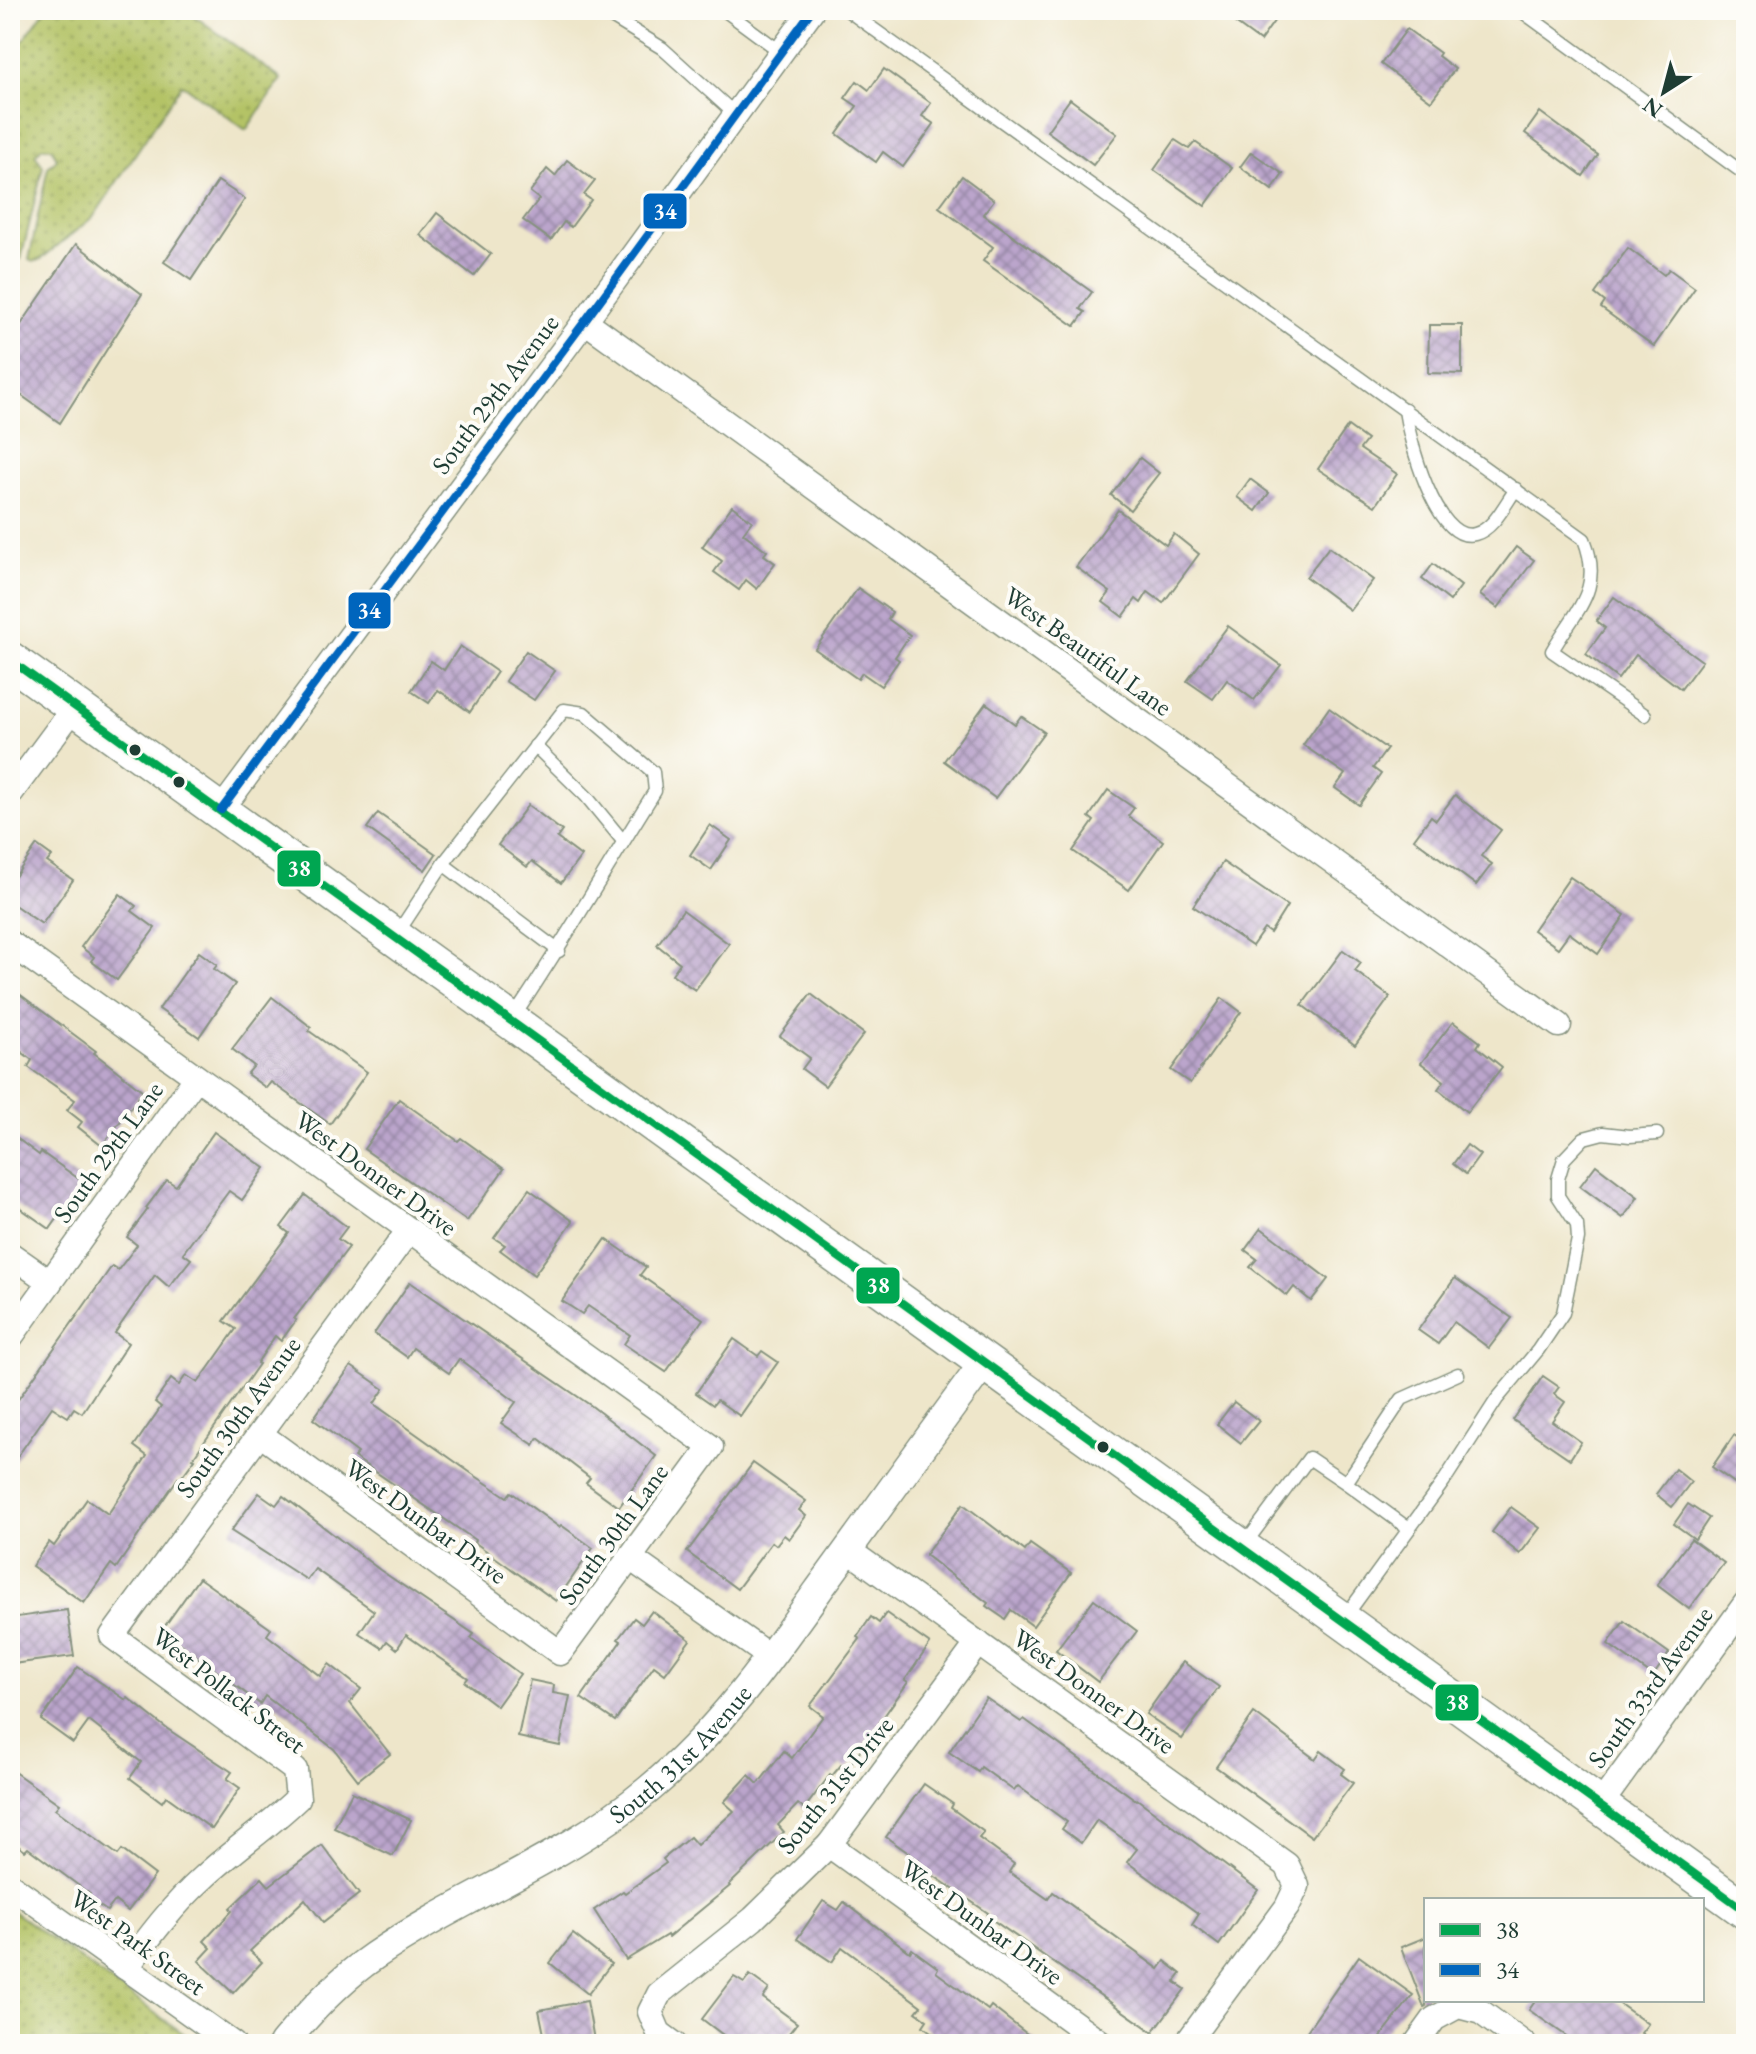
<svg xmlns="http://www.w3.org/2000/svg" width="1756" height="2054" font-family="'EB Garamond',serif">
	<defs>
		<pattern id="green-dots" width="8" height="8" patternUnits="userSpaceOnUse" patternTransform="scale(2)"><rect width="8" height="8" fill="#b4c366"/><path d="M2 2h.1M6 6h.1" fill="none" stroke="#92a055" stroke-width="1.8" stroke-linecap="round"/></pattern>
		<pattern id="building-cross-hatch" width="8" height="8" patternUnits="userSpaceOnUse" patternTransform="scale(2)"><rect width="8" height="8" fill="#bba5cc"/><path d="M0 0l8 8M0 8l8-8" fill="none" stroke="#9788a6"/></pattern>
	</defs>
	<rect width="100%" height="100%" fill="#fdfcf7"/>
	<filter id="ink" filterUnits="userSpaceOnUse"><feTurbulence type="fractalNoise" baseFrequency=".0125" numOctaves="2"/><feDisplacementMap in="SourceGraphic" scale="16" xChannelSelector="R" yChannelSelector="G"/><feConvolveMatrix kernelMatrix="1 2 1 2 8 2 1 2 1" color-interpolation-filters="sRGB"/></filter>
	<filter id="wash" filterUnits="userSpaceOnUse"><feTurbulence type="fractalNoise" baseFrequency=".006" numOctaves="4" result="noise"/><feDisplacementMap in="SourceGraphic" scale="32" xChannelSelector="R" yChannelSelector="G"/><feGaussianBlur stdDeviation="1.8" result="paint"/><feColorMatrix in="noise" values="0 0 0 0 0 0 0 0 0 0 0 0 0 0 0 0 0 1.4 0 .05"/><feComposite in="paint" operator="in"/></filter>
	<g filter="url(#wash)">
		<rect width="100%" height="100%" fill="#eee6ca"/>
		<g fill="url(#green-dots)" stroke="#6a804d" stroke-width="2">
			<polygon points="45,10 186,10 281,79 246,130 182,84 94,216 41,259 33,262 29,260 48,167 57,159 52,148 42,147 35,155 43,166 21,259 10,251 10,59"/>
			<polygon points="10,1909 198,2044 10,2044"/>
		</g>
		<g id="blocks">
			<g fill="url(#building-cross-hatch)">
				<polygon points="1242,10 1282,10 1260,41 1234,22"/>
				<polygon points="1407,29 1440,53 1438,56 1455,69 1431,101 1381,64"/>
				<polygon points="884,69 931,103 922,116 934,124 903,167 883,152 876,162 837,134 857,106 845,98 857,81 869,90"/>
				<polygon points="1070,99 1117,134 1093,165 1047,131"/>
				<polygon points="1540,112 1598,155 1583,176 1525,133"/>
				<polygon points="1175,140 1189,149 1195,142 1232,168 1205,206 1154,170"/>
				<polygon points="1251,152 1283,174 1272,190 1240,167"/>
				<polygon points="567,160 595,181 584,195 591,200 571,227 564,222 551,240 523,220 539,199 530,192 547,169 555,176"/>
				<polygon points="962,176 994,200 983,214 1092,292 1080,309 1085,312 1075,326 983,261 993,247 939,207"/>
				<polygon points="218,181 245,199 191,280 164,262"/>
				<polygon points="437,213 491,254 474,276 420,235"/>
				<polygon points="76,244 142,294 60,423 11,388 18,329"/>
				<polygon points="1628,248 1664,275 1669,269 1695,288 1654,346 1601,308 1605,302 1595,294"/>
				<polygon points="1429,325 1462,325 1462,374 1428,373"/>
				<polygon points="1348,426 1367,440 1360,449 1397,474 1375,506 1318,469"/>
				<polygon points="1140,458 1159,473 1130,510 1111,495"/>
				<polygon points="1250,479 1269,493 1256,511 1237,497"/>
				<polygon points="732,506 752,521 743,533 767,551 764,555 775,563 757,589 746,580 739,590 714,572 722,561 702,547"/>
				<polygon points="1118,510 1166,545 1174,534 1199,554 1163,603 1148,592 1141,603 1136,599 1123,617 1103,602 1110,592 1076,567"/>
				<polygon points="1329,547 1373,580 1350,610 1306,577"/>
				<polygon points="1516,547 1534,560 1498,608 1480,595"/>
				<polygon points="1433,564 1461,586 1450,601 1422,579"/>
				<polygon points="858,588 892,612 888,619 910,635 895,657 899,660 881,686 862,673 858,679 815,649"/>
				<polygon points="1614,597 1702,661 1681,689 1636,655 1618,679 1586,654 1605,628 1596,621"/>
				<polygon points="1228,626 1281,665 1254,700 1227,680 1213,699 1187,681"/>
				<polygon points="460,646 497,672 470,712 438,690 429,703 411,691 431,661 444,670"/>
				<polygon points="526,651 555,671 534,700 505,681"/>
				<polygon points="986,703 1015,724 1021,716 1044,732 995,798 944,761"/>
				<polygon points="1329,708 1387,749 1373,768 1381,774 1359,805 1335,788 1345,774 1303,745"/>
				<polygon points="1108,790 1134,808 1128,816 1163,841 1129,890 1073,851 1094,821 1089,817"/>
				<polygon points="1455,795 1501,830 1481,856 1492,864 1476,885 1414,839 1431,816 1436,820"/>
				<polygon points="528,805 562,831 557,838 581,856 561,883 532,861 527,867 498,845"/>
				<polygon points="378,813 436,854 425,870 367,828"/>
				<polygon points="710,825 731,840 711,870 690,855"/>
				<polygon points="37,845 52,856 47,862 73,880 42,924 10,902 10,884"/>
				<polygon points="1223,862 1287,906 1270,933 1264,929 1252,946 1193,906"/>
				<polygon points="1570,877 1625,915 1598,954 1569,933 1558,948 1533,930"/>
				<polygon points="120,894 136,906 132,911 155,928 117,980 91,961 94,957 81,947"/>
				<polygon points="683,910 729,944 695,990 672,974 680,963 657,945"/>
				<polygon points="1343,950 1361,963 1355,971 1390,997 1355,1045 1302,1005"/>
				<polygon points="199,952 217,965 214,969 235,984 199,1037 159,1009"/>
				<polygon points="10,987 96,1051 94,1053 143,1091 102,1146 78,1127 82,1122 67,1110 75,1100 28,1067 32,1060 10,1043"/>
				<polygon points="811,994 864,1034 825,1086 802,1069 810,1058 780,1036"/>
				<polygon points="272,997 311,1027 309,1031 367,1072 330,1124 271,1082 266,1088 247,1074 254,1066 232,1049"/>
				<polygon points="1222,998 1241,1012 1190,1083 1171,1070"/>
				<polygon points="1453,1022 1480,1042 1477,1047 1502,1067 1467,1112 1438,1089 1444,1081 1421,1063"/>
				<polygon points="399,1099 458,1141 461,1138 504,1169 467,1221 364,1149"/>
				<polygon points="214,1132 265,1168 242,1200 229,1191 183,1253 191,1259 169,1287 155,1275 115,1333 128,1343 82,1413 74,1408 68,1417 52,1407 10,1467 10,1411 112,1266 118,1270 137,1245 127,1237 148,1209 146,1208 167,1180 176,1186"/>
				<polygon points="10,1133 39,1155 41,1152 83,1182 50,1229 10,1201"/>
				<polygon points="1467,1145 1480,1155 1466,1174 1453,1164"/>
				<polygon points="1596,1165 1638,1197 1623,1218 1580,1186"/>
				<polygon points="529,1189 573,1221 534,1275 500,1250 505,1245 494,1238"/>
				<polygon points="305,1195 347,1227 338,1239 349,1247 294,1319 296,1320 281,1341 275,1336 257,1363 259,1364 193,1458 195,1459 180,1479 178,1478 116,1568 111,1564 84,1603 32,1566 49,1542 54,1546 87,1499 108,1514 147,1456 134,1446 161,1407 155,1402 171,1379 179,1385 186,1375 198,1383 236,1329 224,1321 289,1233 281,1227"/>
				<polygon points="1261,1228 1328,1279 1311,1301 1294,1287 1287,1296 1250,1267 1257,1259 1245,1250"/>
				<polygon points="606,1239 646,1267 640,1275 703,1319 666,1372 624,1344 630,1335 588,1306 582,1314 562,1301"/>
				<polygon points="1455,1278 1512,1318 1489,1348 1454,1322 1438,1344 1418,1330"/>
				<polygon points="410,1282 593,1407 656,1456 619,1507 586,1483 590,1478 538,1438 534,1445 501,1423 516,1402 459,1359 449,1373 413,1348 407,1357 374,1334"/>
				<polygon points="734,1339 758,1356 762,1351 778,1362 740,1416 717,1400 713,1405 696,1393"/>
				<polygon points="351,1366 384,1389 374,1404 471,1473 507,1497 511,1492 559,1527 561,1525 593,1548 556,1601 474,1542 475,1540 354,1457 358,1453 313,1419"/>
				<polygon points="1543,1376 1559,1387 1554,1394 1565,1402 1552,1421 1581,1442 1570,1459 1513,1420"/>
				<polygon points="1234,1402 1259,1421 1241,1443 1217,1424"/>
				<polygon points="1734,1435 1746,1443 1746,1491 1712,1467"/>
				<polygon points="753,1463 806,1501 799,1510 806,1516 789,1539 784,1535 776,1545 772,1542 737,1589 687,1552"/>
				<polygon points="1675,1469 1691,1482 1672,1507 1656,1494"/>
				<polygon points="259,1493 276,1505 283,1496 380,1570 474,1634 471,1638 520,1674 497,1706 465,1682 468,1678 406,1635 397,1649 387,1641 382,1648 359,1633 374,1611 315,1569 307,1580 231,1531"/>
				<polygon points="963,1504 1025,1551 1030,1544 1071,1573 1033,1626 1011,1610 1005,1619 986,1606 988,1603 925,1555"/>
				<polygon points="1688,1504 1709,1518 1695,1539 1674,1524"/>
				<polygon points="1511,1507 1540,1528 1520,1554 1492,1532"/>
				<polygon points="1691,1539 1724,1563 1689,1609 1657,1585"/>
				<polygon points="199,1578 271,1629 267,1635 320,1676 329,1664 361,1689 350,1703 390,1754 358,1780 334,1749 265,1696 260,1704 162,1630"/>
				<polygon points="1094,1599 1137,1631 1098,1682 1056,1650"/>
				<polygon points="67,1610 74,1656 12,1664 10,1618"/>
				<polygon points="652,1611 690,1640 665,1674 654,1666 615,1721 581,1698 621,1641 618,1639 634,1618 642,1624"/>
				<polygon points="886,1613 930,1644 905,1680 908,1682 847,1769 841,1765 832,1776 830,1775 804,1809 798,1804 778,1825 784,1832 729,1885 730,1886 668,1937 667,1935 626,1960 594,1910 623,1891 625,1893 666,1863 663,1859 690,1837 697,1845 734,1811 724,1802 749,1775 758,1784 784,1751 792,1758 823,1716 810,1706 860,1639 857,1637 871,1617 879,1623"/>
				<polygon points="1624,1621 1669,1653 1653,1676 1608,1644"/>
				<polygon points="1183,1662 1219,1687 1182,1739 1146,1714"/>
				<polygon points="78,1667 126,1700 128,1698 166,1728 232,1772 227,1779 240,1788 212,1829 166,1796 162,1802 130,1778 141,1762 89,1721 73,1743 41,1720"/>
				<polygon points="530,1680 554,1685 553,1693 570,1696 560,1746 518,1737"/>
				<polygon points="986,1698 1021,1722 1024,1719 1136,1800 1137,1799 1258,1890 1219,1945 1192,1925 1199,1914 1127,1862 1137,1849 1097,1820 1081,1843 1062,1829 1067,1822 1018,1786 1014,1791 981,1767 978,1772 949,1752"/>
				<polygon points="1254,1713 1315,1759 1321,1751 1345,1769 1341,1774 1353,1783 1312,1837 1216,1767"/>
				<polygon points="10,1769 59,1804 55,1809 118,1855 122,1850 155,1875 128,1911 115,1901 107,1911 87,1897 90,1894 28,1848 25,1851 10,1840"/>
				<polygon points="924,1784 953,1804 951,1808 984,1832 979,1838 1014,1864 1009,1872 1048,1899 1053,1892 1159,1969 1165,1961 1181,1974 1175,1982 1185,1989 1153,2032 987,1916 988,1913 918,1865 920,1861 886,1837"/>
				<polygon points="352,1792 411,1820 393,1856 334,1828"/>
				<polygon points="322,1845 359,1894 323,1922 305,1899 250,1951 262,1962 233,1993 199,1961 211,1948 204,1941 232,1911 230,1908 262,1878 269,1886"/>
				<polygon points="823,1901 838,1910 844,1902 910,1952 912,1949 938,1968 936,1972 988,2010 991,2006 1040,2044 947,2044 923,2026 927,2020 916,2012 921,2006 842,1947 832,1962 797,1939"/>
				<polygon points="573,1934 611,1964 588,1994 550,1963"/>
				<polygon points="1426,1937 1426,2006 1424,2007 1401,1947"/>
				<polygon points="1359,1956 1413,1995 1375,2044 1298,2044"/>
				<polygon points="750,1975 769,1989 763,1998 797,2023 789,2033 804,2044 735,2044 702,2019 734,1977 744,1983"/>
				<polygon points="1536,2000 1614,2000 1648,2024 1641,2033 1657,2044 1578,2044 1529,2010"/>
				<polygon points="587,2001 594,2040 573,2044 546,2044 539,2010"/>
			</g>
		</g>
	</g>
	<g filter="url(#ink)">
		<use href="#blocks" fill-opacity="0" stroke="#86927f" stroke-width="2"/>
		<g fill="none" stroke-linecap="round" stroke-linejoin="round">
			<g stroke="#86927f" stroke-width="15">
				<g id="service">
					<polyline points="600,10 662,48 736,115"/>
					<polyline points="724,10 781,52"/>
					<path d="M847 10 1584 539C1604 590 1576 609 1552 651L1645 715"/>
					<polyline points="1520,10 1746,175"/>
					<path d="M1405 409C1408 436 1436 545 1475 534 1494 529 1505 504 1516 489"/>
					<polyline points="535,746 586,796 623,841"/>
					<polyline points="443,864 559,951"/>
					<path d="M397 934 443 864 564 710 584 713 653 772 655 791C607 867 563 944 513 1018"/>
					<polyline points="1409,1529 1346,1483 1402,1399 1458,1374"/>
					<polyline points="1245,1544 1309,1458 1346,1483"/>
					<polyline points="1345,1617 1444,1481 1497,1399 1538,1350 1563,1313 1578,1239 1577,1225 1558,1196 1558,1179 1564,1159 1584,1138 1603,1133 1630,1136 1657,1134"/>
				</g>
			</g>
			<g stroke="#86927f" stroke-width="27">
				<g id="minor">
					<polyline points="585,321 1559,1025"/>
					<polyline points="10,794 76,705"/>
					<polyline points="221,810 585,321 812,10"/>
					<polyline points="10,943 711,1447 560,1653 260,1434"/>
					<polyline points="10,1254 50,1282"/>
					<polyline points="10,1338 196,1078"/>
					<polyline points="848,1550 1287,1865 1297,1886 1287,1907 1186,2044"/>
					<polyline points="630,1558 770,1657"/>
					<polyline points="1600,1805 1746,1603"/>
					<polyline points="829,1845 1103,2044"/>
					<polyline points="10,1885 233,2044"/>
					<path d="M126 1968C150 1936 173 1905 203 1878 233 1850 268 1827 298 1798L295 1770 112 1636 409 1230"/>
					<polyline points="674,2044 659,2033 650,2012 659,1994 753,1919 829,1845 978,1643"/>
					<polyline points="1416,2044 1434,2019 1458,2006 1481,2012 1524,2044"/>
				</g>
			</g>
			<g stroke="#86927f" stroke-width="31">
				<g id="tertiary">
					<path id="s1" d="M283 2044C310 2011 339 1980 374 1956 462 1896 566 1859 648 1790 717 1733 768 1661 820 1588 875 1513 928 1438 984 1363"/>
				</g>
			</g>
			<g stroke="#86927f" stroke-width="39">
				<polyline id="primary" points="10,660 1746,1911"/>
			</g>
			<use href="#service" stroke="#fff" stroke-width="12"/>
			<use href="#minor" stroke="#fff" stroke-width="24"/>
			<use href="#tertiary" stroke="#fff" stroke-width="28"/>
			<use href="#primary" stroke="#fff" stroke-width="36"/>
			<g stroke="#fdfcf7" stroke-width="14">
				<polyline id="bus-1" points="10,660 1746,1911"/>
			</g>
			<g stroke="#fdfcf7" stroke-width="14">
				<polyline id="bus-2" points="221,810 585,321 812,10"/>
			</g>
			<use href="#bus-1" stroke="#00a651" stroke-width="8"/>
			<use href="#bus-2" stroke="#0065bd" stroke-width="8"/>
		</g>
	</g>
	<g fill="#1f3d34" stroke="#fdfcf7" stroke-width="3">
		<circle cx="135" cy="750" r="7"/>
		<circle cx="179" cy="782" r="7"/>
		<circle cx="1103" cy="1447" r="7"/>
	</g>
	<g text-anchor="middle" stroke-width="8" stroke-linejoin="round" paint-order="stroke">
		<g font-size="26" fill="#1f3d34" stroke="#fdfcf7">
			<text transform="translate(495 394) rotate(-53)" y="9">South 29th Avenue</text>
			<text transform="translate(1088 651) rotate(36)" y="9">West Beautiful Lane</text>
			<text transform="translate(108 1152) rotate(-54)" y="9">South 29th Lane</text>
			<text transform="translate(376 1173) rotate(36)" y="9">West Donner Drive</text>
			<text transform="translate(238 1417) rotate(-54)" y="9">South 30th Avenue</text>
			<text transform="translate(426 1521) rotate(36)" y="9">West Dunbar Drive</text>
			<text transform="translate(613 1534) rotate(-54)" y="9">South 30th Lane</text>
			<text transform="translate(1650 1687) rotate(-54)" y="9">South 33rd Avenue</text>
			<text transform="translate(229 1690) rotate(38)" y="9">West Pollack Street</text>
			<text transform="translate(1094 1691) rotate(36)" y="9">West Donner Drive</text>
			<text dy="9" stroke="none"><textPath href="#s1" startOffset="496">South 31st Avenue</textPath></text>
			<text transform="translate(835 1785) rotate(-51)" y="9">South 31st Drive</text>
			<text transform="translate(982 1922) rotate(36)" y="9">West Dunbar Drive</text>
			<text transform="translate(138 1942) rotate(36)" y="9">West Park Street</text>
		</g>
	</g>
	<g stroke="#fdfcf7" stroke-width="3">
		<rect x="642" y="192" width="46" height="38" rx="8" fill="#0065bd"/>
		<rect x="347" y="591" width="45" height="39" rx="8" fill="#0065bd"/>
		<rect x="276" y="849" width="46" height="39" rx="8" fill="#00a651"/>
		<rect x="855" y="1266" width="46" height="39" rx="8" fill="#00a651"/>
		<rect x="1434" y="1683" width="46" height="39" rx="8" fill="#00a651"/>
	</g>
	<g font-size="22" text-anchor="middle" font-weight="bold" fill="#fff">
		<text x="665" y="219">34</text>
		<text x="369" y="618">34</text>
		<text x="299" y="876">38</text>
		<text x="878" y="1293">38</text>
		<text x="1457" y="1710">38</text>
	</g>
	<rect width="1756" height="2054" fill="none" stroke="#fdfcf7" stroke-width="40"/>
	<rect x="1424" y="1898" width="280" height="104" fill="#fdfcf7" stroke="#a4b0a9" stroke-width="2"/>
	<rect x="1440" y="1924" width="40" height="12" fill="#00a651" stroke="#a4b0a9" stroke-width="2"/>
	<text x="1496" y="1938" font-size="24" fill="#1f3d34">38</text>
	<rect x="1440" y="1964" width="40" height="12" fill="#0065bd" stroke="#a4b0a9" stroke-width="2"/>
	<text x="1496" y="1978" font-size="24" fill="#1f3d34">34</text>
	<g transform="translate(1664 92) rotate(216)" stroke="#fdfcf7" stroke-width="6" paint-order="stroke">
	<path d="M0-6L14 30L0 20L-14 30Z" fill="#1f3d34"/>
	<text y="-12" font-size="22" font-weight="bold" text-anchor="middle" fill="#1f3d34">N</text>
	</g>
</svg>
